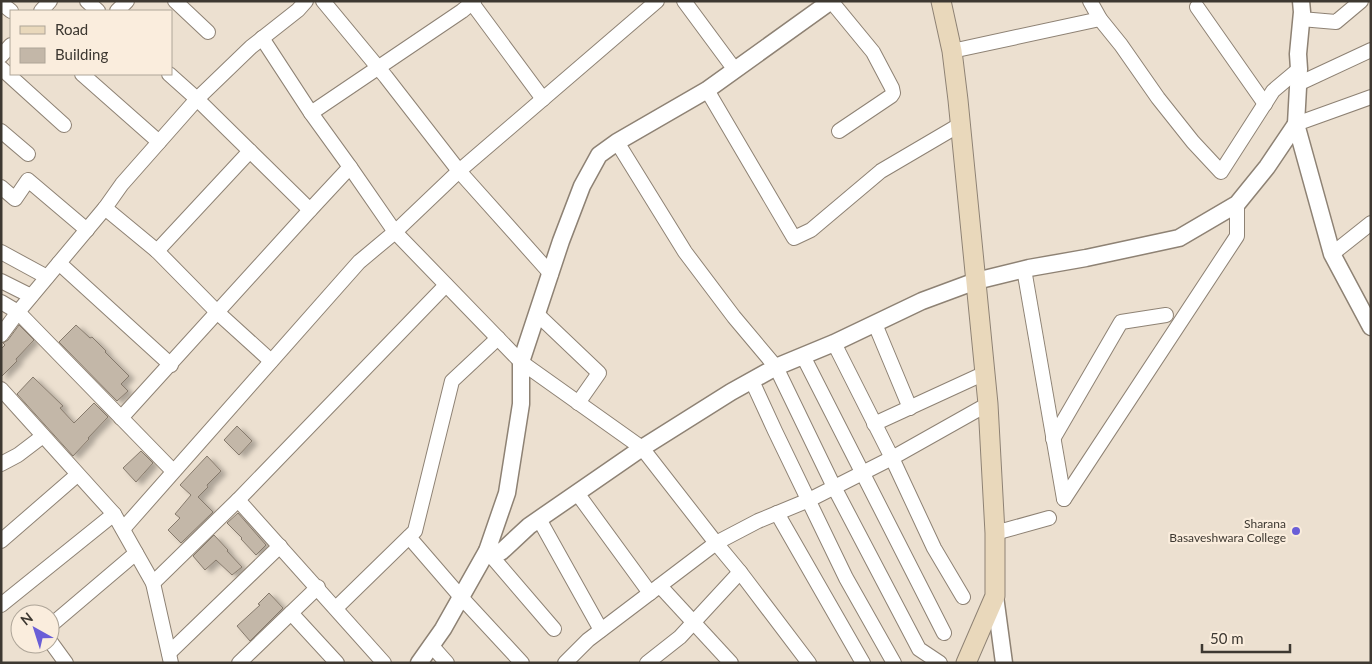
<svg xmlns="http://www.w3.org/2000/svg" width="1372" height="664" font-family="Lato,sans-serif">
	<defs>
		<filter id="shadow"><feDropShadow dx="5.5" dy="3" stdDeviation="2.5" flood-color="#0004"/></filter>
	</defs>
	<rect width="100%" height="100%" fill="#ece0d0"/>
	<g fill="#c3b7a8" stroke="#867a6c" filter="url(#shadow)">
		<polygon points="19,325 34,340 16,359 17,361 1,377 1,349 5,345 3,343 8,340"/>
		<polygon points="76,325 90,338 92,337 106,351 105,352 129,376 121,384 128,391 117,401 59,342"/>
		<polygon points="33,377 63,406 60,408 74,423 94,403 108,417 88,438 89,439 73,456 17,394"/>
		<polygon points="237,426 252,441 239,455 224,440"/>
		<polygon points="141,451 153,463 136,482 123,468"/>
		<polygon points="207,456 221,471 207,485 208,487 198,497 213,512 181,543 168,530 180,518 175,514 191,495 180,485"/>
		<polygon points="238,513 266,545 256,555 241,539 242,538 227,523"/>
		<polygon points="214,535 228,550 227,551 242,567 232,575 216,560 205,570 193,556"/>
		<polygon points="269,593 283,608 250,641 237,626 260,605 258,604"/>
	</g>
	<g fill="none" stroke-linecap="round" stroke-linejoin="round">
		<g stroke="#8e8274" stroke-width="16">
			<g id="minor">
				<polyline points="87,1 98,11"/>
				<polyline points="175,1 208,32"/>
				<polyline points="323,1 386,77 459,171 551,274"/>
				<polyline points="684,1 735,70"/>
				<polyline points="831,1 873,52 892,88 893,93 891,96 839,131"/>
				<polyline points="1090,1 1100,19 1121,45 1158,98 1193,142 1221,172 1273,91 1299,69"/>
				<polyline points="1,3 11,11"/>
				<polyline points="472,3 543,99"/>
				<polyline points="1197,7 1265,104"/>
				<polyline points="41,11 50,1"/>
				<polyline points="117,11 127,1"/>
				<polyline points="1301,19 1336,22 1361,1"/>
				<polyline points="262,38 311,113 350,167 395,232 521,362 642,448 716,543 740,572 809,663"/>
				<polyline points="952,51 1100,19"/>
				<polyline points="1,56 11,45"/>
				<polyline points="1,68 64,125"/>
				<polyline points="82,74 159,142"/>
				<polyline points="169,74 197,99 310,210"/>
				<polyline points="1298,84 1371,50"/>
				<polyline points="707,90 794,238 811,230 881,171 961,124"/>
				<polyline points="311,113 462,11 474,1"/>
				<polyline points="1296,124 1371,97"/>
				<polyline points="1,131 28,154"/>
				<polyline points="617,142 685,252 734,317 776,367 834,487 919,649 940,663"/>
				<polyline points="1,187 15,199 28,180 87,230"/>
				<polyline points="105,208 157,251 217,312 271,361"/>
				<polyline points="157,251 250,151"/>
				<polyline points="1,252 47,277"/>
				<polyline points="1332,254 1371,223"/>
				<polyline points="59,263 171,365"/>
				<polyline points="1024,269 1064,499"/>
				<polyline points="1,281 31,296"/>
				<polyline points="1,302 18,312 173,471"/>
				<polyline points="537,314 599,373 578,403"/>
				<polyline points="875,324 910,408"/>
				<polyline points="1,335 18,312 105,208 122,184 197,99 251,47 298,10 306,1"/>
				<polyline points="834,343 892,458 934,548 963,597"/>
				<polyline points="803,356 944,633"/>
				<polyline points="752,381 775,431 846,578 894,663"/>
				<polyline points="1,389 114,514 153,583 171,663"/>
				<polyline points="121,418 310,210 350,167"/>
				<polyline points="874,424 985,373"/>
				<polyline points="1053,439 1121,322 1166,315"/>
				<polyline points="1,464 18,455 43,436"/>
				<polyline points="577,493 650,593"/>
				<polyline points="1064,499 1237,236 1237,204"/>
				<polyline points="238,500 384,663"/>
				<polyline points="777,513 863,663"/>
				<polyline points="539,519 601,630"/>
				<polyline points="123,529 359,262 395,232 459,171 657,1"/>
				<polyline points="995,533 1049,518"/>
				<polyline points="409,537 460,596 522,663"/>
				<polyline points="1,541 77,475"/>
				<polyline points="487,551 554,629"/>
				<polyline points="153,583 238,500 446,285"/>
				<polyline points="660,586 731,663"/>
				<polyline points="1,605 114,514"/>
				<polyline points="336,608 415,531 452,381 498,338"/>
				<polyline points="291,613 337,663"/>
				<polyline points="50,626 136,553"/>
				<polyline points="50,641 66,663"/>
				<polyline points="431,645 447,663"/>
				<polyline points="169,653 280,546"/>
				<polyline points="239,663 318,587"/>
				<polyline points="565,663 588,640 716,543 758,521 809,500 892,458 988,404"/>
				<polyline points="647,663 680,637 740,572"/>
			</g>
		</g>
		<g stroke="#8e8274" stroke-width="19">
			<g id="tertiary">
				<polyline points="1301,1 1302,12 1298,54 1299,69 1296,124 1332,254 1371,327"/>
				<polyline points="487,551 501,552 529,526 642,448 731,392 776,367 834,343 922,301 976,281 1029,268 1086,258 1179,238 1237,204 1267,167 1296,124"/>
				<polyline points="995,596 1004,663"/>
				<polyline points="419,663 443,629 487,551 507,493 521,404 521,362 561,241 582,186 599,155 617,142 707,90 831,1"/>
			</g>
		</g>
		<g stroke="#8e8274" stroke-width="21">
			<polyline id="secondary" points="941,1 952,51 958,100 988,404 995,533 995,596 966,663"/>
		</g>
		<use href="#minor" stroke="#fff" stroke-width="14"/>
		<use href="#tertiary" stroke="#fff" stroke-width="16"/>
		<use href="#secondary" stroke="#e9d8bb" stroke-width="19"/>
	</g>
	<circle fill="#6a5ed7" stroke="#faeddd" stroke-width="2" cx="1296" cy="531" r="5"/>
	<g text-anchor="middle" stroke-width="4.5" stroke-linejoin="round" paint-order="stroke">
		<g font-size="12" fill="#3d3831" stroke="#faeddd" text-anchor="end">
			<text x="1286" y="528">Sharana<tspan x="1286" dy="14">Basaveshwara College</tspan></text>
		</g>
	</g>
	<rect width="1372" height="664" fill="none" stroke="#3d3831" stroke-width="5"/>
	<rect x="10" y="10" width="162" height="65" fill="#faeddd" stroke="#aea598"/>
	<rect x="20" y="26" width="25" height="8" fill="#e9d8bb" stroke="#aea598"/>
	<text x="55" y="35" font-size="15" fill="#3d3831">Road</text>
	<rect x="20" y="48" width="25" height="15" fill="#c3b7a8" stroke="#aea598"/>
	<text x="55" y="60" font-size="15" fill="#3d3831">Building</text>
	<g transform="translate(35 629) rotate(321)"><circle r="24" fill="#faeddd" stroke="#aea598"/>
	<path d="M0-4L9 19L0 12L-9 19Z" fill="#6a5ed7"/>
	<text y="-8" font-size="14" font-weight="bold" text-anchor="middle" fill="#3d3831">N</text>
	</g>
	<path d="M1202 644v8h88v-8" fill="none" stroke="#3d3831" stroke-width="2.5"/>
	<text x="1210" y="644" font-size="15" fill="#3d3831" stroke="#faeddd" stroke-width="4" paint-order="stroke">50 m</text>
</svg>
